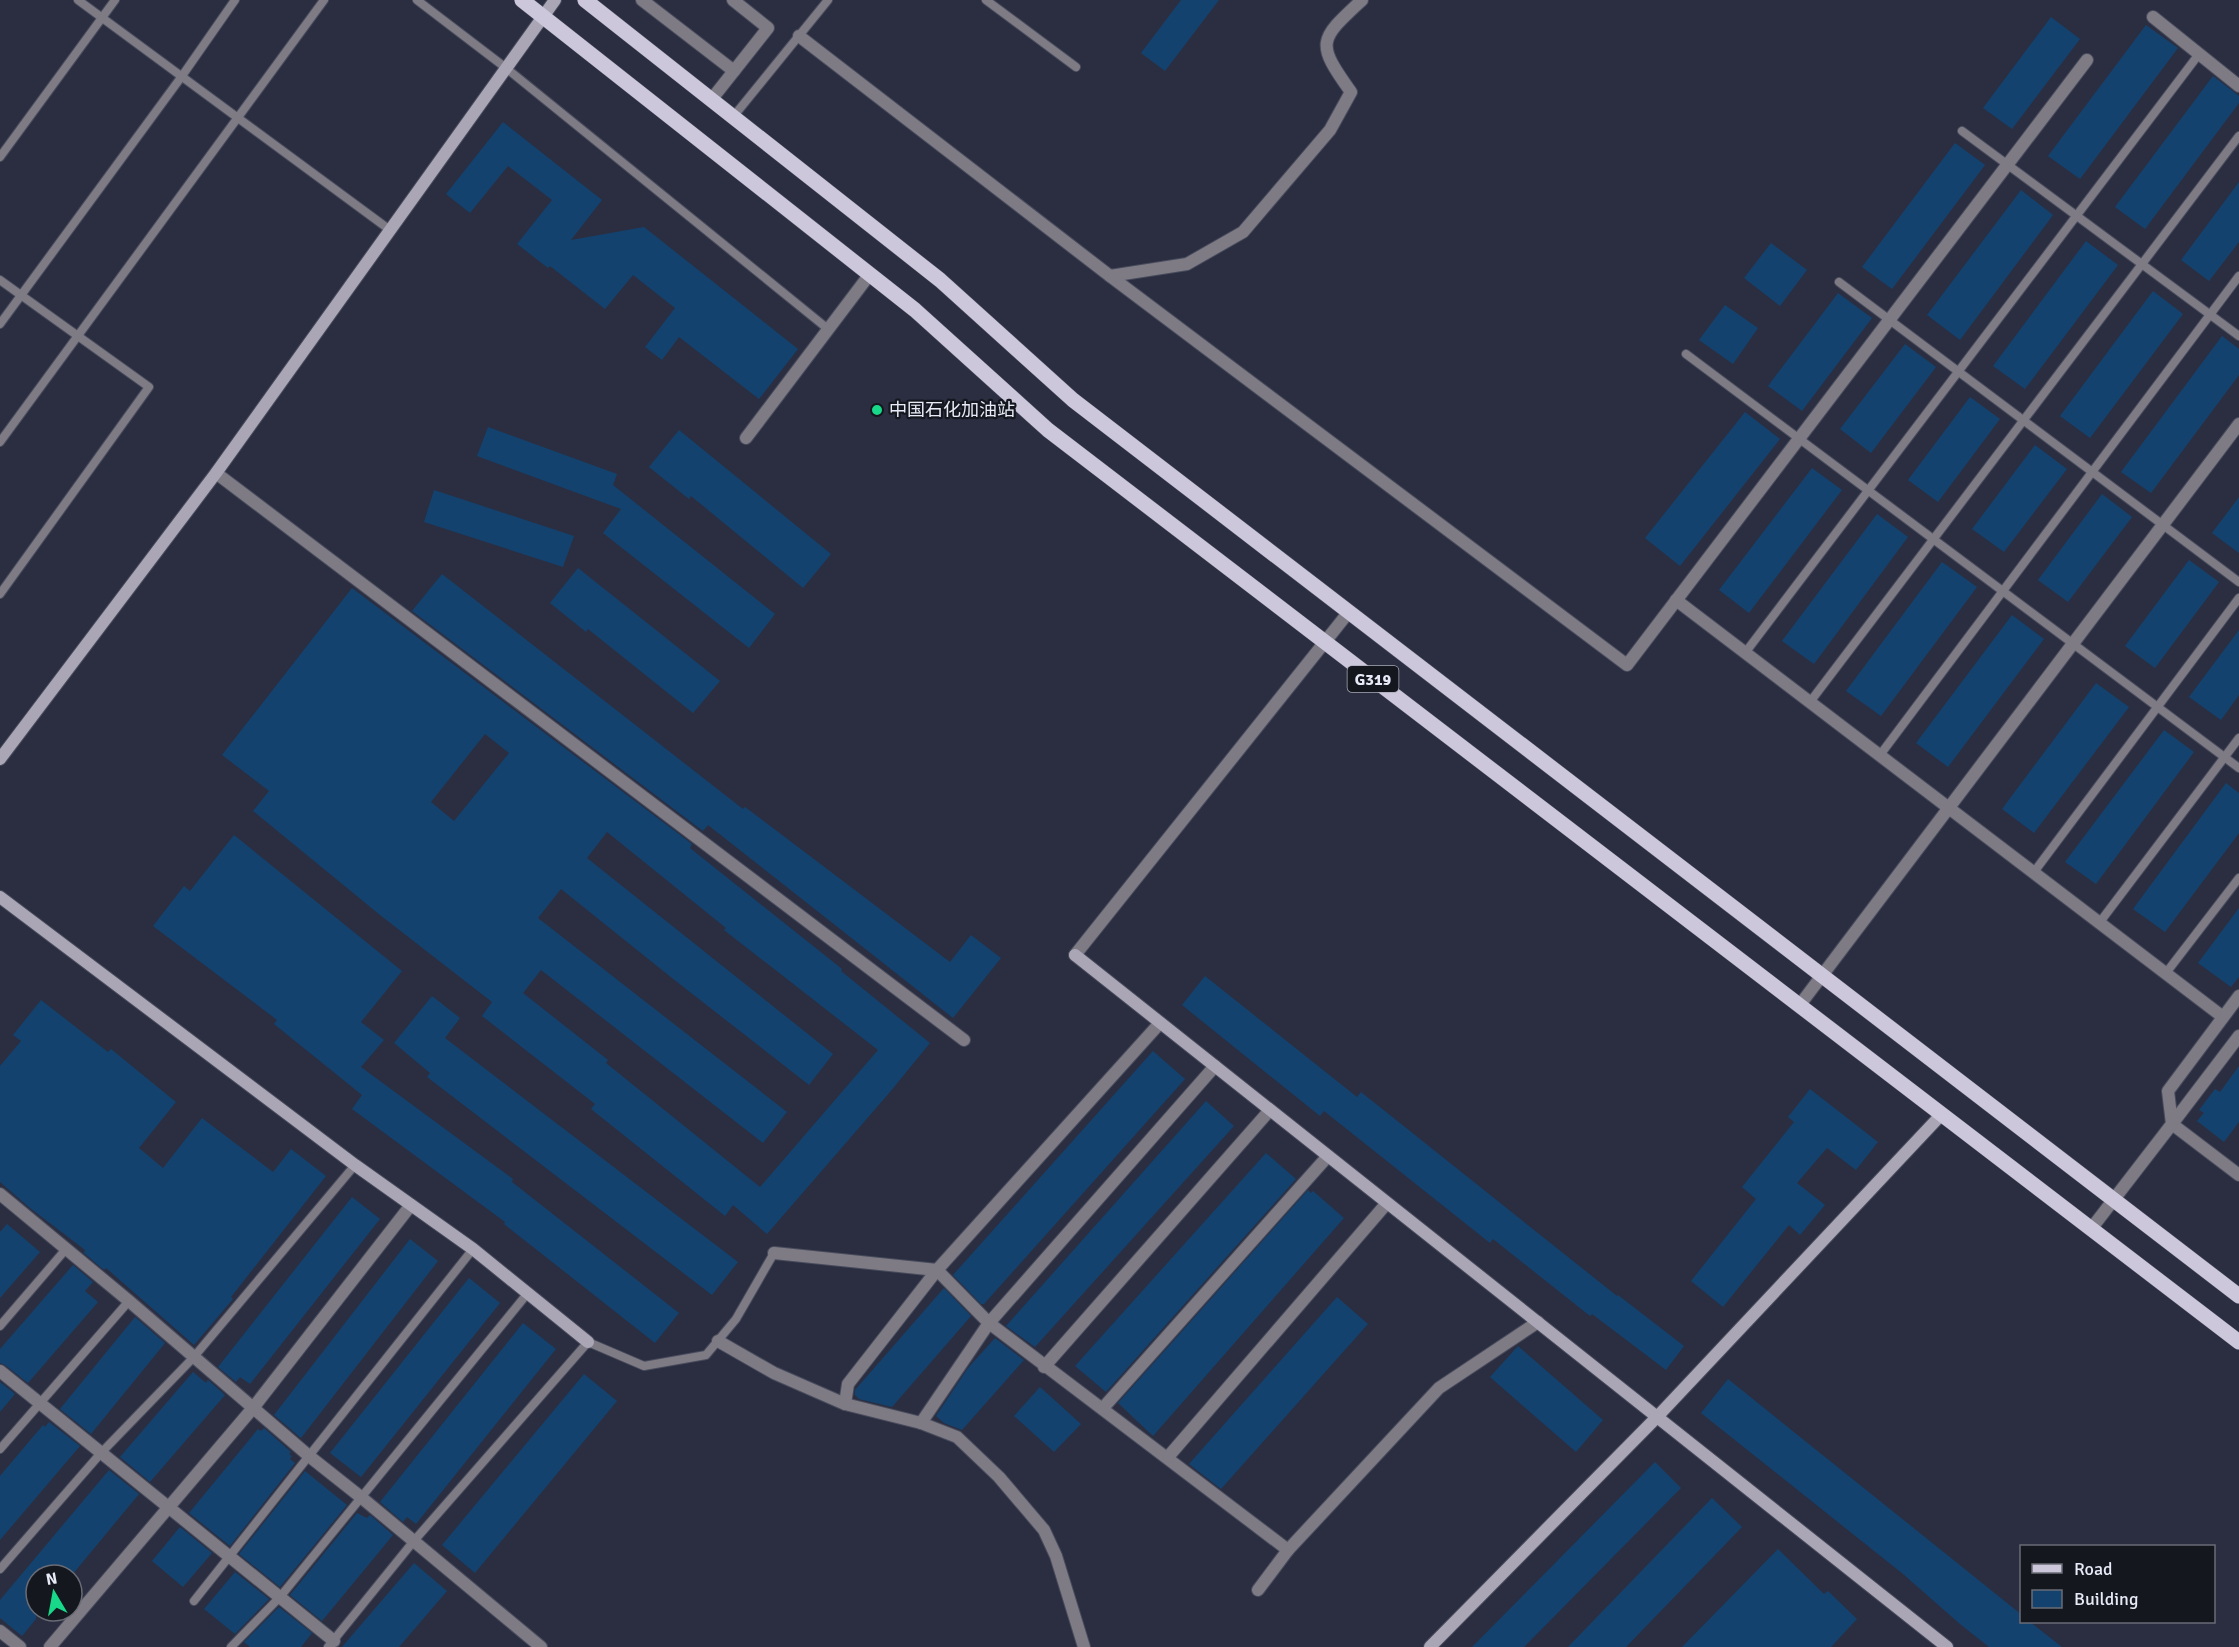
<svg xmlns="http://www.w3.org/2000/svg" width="2239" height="1647" font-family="Signika,'Noto Sans SC',sans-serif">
	<rect width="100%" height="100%" fill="#2a2e40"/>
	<g fill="#14426f" fill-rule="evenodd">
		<polygon points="1181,0 1219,0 1165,71 1141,53"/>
		<polygon points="2051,17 2080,39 2012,129 1983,108"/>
		<polygon points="2146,25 2178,48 2080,179 2048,156"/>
		<polygon points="2213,76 2239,96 2239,103 2145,229 2115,207"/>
		<polygon points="503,122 602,200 571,240 644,227 798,349 759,399 679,337 662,360 645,347 675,308 633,275 605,309 550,266 548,268 517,244 552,200 508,166 470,213 446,194"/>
		<polygon points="1955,143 1985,165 1892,289 1862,267"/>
		<polygon points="2239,182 2239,242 2209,281 2181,260"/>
		<polygon points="2021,190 2053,215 1960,340 1927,315"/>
		<polygon points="2086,241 2118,265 2025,389 1993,366"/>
		<polygon points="1771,243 1807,270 1780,306 1744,278"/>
		<polygon points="2153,291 2183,314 2090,438 2060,416"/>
		<polygon points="1838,293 1872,318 1802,411 1768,386"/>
		<polygon points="1725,305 1758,328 1733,364 1699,340"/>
		<polygon points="2222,336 2239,349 2239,375 2151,493 2121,472"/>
		<polygon points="1905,344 1936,367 1871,453 1840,429"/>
		<polygon points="1970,397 2000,419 1938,502 1908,480"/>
		<polygon points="1745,412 1780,439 1680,566 1645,538"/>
		<polygon points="488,427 617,474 613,485 775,614 749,648 603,533 621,509 477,456"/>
		<polygon points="679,430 831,554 803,588 691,496 689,499 649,467"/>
		<polygon points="2035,445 2067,469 2004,552 1972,529"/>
		<polygon points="1812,468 1842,490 1749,613 1719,590"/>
		<polygon points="434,490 574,536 563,567 424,522"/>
		<polygon points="2102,494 2132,517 2068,602 2038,580"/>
		<polygon points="2239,497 2239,553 2212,533"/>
		<polygon points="1877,514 1908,537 1814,664 1782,641"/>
		<polygon points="2189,560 2219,582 2155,668 2125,646"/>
		<polygon points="1942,562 1977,587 1881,716 1846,691"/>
		<polygon points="578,568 720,681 693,713 588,629 586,632 550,603"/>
		<polygon points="442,574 743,809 745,807 950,962 971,935 1001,958 953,1018 708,825 703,831 412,611"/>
		<path d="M352 588 692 844 690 848 842 969 841 971 930 1043 890 1092 767 1234 733 1205 725 1216 591 1109 595 1104 482 1016 492 1002 380 915 253 811 269 791 222 755ZM485 734 509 753 454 821 431 802ZM607 832 726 928 724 930 878 1050 760 1187 606 1063 608 1060 523 993 541 970 763 1143 787 1112 538 918 561 889 672 978 809 1085 833 1054 587 858Z"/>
		<polygon points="2012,615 2044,639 1948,767 1916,743"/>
		<polygon points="2239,630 2239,695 2221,720 2189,697"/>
		<polygon points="2096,683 2129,707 2034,833 2002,809"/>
		<polygon points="2164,730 2194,752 2096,884 2065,862"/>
		<polygon points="2226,783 2239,793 2239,833 2165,932 2133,909"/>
		<polygon points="234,835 402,971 361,1022 384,1040 361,1067 513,1179 512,1182 679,1313 655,1343 504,1224 505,1222 352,1109 362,1095 274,1024 277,1020 153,926 184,886 190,891"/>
		<polygon points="2239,908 2239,977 2231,987 2198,963"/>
		<polygon points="1205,976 1357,1097 1361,1092 1617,1296 1618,1295 1684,1346 1666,1370 1592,1314 1590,1316 1493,1239 1490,1243 1324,1111 1320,1116 1182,1005"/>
		<polygon points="432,996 460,1018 445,1038 738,1262 712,1295 427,1077 430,1073 394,1043"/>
		<polygon points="41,1000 108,1052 111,1049 176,1102 139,1148 163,1168 202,1118 273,1172 291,1149 326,1176 231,1297 233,1299 194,1345 106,1268 104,1270 84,1253 85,1250 30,1208 0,1182 0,1066 21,1041 13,1035"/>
		<polygon points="1153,1051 1185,1079 984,1304 981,1304 953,1275"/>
		<polygon points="2239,1066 2239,1122 2224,1142 2197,1121 2204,1113 2199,1110 2215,1089 2220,1092"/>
		<polygon points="1810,1089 1878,1142 1856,1170 1827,1148 1797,1183 1825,1205 1800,1235 1789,1225 1723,1307 1691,1281 1756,1199 1742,1187 1794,1122 1788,1117"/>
		<polygon points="1206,1101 1234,1126 1035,1347 1006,1326"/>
		<polygon points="1266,1153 1296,1179 1106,1392 1075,1366"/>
		<polygon points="1308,1190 1311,1193 1313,1191 1344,1218 1153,1436 1118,1403"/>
		<polygon points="352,1197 380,1219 250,1384 240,1377 236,1382 218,1367"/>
		<polygon points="7,1224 40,1252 0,1298 0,1232"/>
		<polygon points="410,1239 438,1261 301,1438 274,1415"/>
		<polygon points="73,1265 93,1282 85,1291 98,1302 28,1383 5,1365 0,1363 0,1349"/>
		<polygon points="469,1278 500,1303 361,1477 330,1453"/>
		<polygon points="944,1288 971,1316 892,1407 859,1399 855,1395 855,1390"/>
		<polygon points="1337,1297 1368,1324 1221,1489 1189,1464"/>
		<polygon points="135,1317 165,1343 91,1434 60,1409"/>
		<polygon points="523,1323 556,1349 416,1524 407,1517 403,1522 380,1502"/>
		<polygon points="995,1338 1024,1360 962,1430 944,1423 936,1416 968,1368"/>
		<polygon points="1518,1346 1603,1420 1576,1452 1490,1377"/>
		<polygon points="193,1372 206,1383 208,1380 225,1395 150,1482 120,1457"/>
		<polygon points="584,1374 617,1401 475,1573 442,1545"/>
		<polygon points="1728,1379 2022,1615 2022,1622 2030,1622 2062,1647 1989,1647 1960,1624 1903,1574 1701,1413"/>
		<polygon points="0,1382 15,1394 0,1412"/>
		<polygon points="1040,1387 1081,1424 1054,1452 1014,1416"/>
		<polygon points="49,1422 80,1446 0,1540 0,1476 43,1425 45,1427"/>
		<polygon points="264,1428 291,1452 289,1454 292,1456 290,1459 295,1463 230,1546 189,1513 258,1429 261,1431"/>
		<polygon points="1655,1462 1681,1488 1524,1647 1472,1647"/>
		<polygon points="109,1470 139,1494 72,1575 36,1575 36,1619 22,1636 0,1618 0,1600"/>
		<polygon points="305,1471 347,1505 280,1587 239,1554"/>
		<polygon points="1712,1498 1742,1527 1626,1647 1568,1647"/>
		<polygon points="357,1513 367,1518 370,1515 393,1535 322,1621 290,1595"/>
		<polygon points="180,1527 212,1553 183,1587 152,1561"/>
		<polygon points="1778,1549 1824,1594 1828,1591 1857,1619 1831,1647 1682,1647"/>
		<polygon points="414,1563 447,1591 399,1647 342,1647"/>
		<polygon points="235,1572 269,1599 235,1634 204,1609"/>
		<polygon points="279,1607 312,1633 301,1647 250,1647 244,1642"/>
	</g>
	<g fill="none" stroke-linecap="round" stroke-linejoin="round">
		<g stroke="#484c5d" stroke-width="10">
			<g id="lane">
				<polyline points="78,0 390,230"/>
				<polyline points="417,0 506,68 828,329"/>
				<polyline points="986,0 1076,67"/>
				<polyline points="733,117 828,0"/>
				<polyline points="1962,131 2239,336"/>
				<polyline points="0,157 115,0"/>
				<polyline points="0,280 149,387 0,594"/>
				<polyline points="1839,282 2239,582"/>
				<polyline points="0,324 182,76 235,0"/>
				<polyline points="1686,354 2239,768"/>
				<polyline points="0,442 324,0"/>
				<polyline points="1745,653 2199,54"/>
				<polyline points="1810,702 2239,136"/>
				<polyline points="1880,755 2239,276"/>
				<polyline points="2034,872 2239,598"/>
				<polyline points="2100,922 2239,738"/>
				<polyline points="2166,973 2239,878"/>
				<polyline points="0,1326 66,1249"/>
				<polyline points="0,1449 129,1301"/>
				<polyline points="0,1569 101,1453 193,1358 355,1165"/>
				<polyline points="194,1601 473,1249"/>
				<polyline points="231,1647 280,1597 527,1294"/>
				<polyline points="328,1647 413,1542 588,1342 644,1366 706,1355 736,1319 774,1253"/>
			</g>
		</g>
		<g stroke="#484c5d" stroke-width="14">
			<g id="street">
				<polyline points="642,0 734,71"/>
				<polyline points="2153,17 2239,86"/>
				<polyline points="799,36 1110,276 1627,665 2087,60"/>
				<polyline points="711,100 768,28 733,0"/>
				<path d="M1110 276 1187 264 1243 232 1330 130 1351 92C1315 42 1319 40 1362 0"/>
				<polyline points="746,438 870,274"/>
				<polyline points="216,473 964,1040"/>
				<polyline points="1676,600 2223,1017"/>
				<polyline points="1075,955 1348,613"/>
				<polyline points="1799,1006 2239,424"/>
				<polyline points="2239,1036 2172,1124 2239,1175"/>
				<polyline points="0,1194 129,1301 309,1456 362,1498 541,1647"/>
				<polyline points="2091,1229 2172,1124 2168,1091 2239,996"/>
				<polyline points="774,1253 937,1270 989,1323 1288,1550"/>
				<polyline points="718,1341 774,1373 845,1404 921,1423 957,1437 999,1477 1044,1530 1056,1556 1084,1647"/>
				<polyline points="1044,1367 1270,1110"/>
				<polyline points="0,1371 334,1641"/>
				<polyline points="845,1404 848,1384 937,1270 1160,1023"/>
				<polyline points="1103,1408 1328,1156"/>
				<polyline points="921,1423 989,1323 1215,1066"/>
				<polyline points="1168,1457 1387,1203"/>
				<polyline points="1258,1590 1288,1550 1439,1388 1538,1322"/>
				<polyline points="0,1631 20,1647"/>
				<polyline points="50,1647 253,1408 411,1205"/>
			</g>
		</g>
		<g stroke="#484c5d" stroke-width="14">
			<g id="secondary">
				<polyline points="0,759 216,473 555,0"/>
				<polyline points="0,897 355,1165 473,1249 588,1342"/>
				<polyline points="1075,955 1947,1647"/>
				<polyline points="1430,1647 1657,1417 1941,1115"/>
			</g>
		</g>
		<g stroke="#484c5d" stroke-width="16">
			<g id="primary">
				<polyline points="522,0 915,310 1048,430 2239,1342"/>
				<polyline points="585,0 940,280 1073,400 2239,1296"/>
			</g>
		</g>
		<use href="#lane" stroke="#7e7b85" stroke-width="8"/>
		<use href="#street" stroke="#7e7b85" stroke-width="12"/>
		<use href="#secondary" stroke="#aaa6b6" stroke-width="12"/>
		<use href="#primary" stroke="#cdc7db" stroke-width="15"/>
	</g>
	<circle fill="#17d989" stroke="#15171f" stroke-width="2" cx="877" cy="410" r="6"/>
	<g text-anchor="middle" stroke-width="4.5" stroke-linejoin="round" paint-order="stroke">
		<rect fill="#15171f" stroke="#a9abb6" stroke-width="1.5" x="1347.5" y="666" width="51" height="26" rx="4.5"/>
		<g font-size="16" font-weight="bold" fill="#e8ebf7">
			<text x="1373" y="685">G319</text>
		</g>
		<g font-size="18" fill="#e8ebf7" stroke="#15171f" text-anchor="start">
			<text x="889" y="416">中国石化加油站</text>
		</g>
	</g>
	<rect x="2020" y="1545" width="195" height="78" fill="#15171f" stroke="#696c75" stroke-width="1.5"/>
	<rect x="2032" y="1564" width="30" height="9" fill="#cdc7db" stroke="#696c75" stroke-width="1.5"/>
	<text x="2074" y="1575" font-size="18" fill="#e8ebf7">Road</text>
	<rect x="2032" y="1590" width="30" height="18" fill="#14426f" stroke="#696c75" stroke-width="1.5"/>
	<text x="2074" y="1605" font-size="18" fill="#e8ebf7">Building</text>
	<g transform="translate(54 1593) rotate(350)"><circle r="28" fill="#15171f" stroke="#696c75" stroke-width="1.5"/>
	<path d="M0-4.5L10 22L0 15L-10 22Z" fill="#17d989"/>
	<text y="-9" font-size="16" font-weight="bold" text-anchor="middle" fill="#e8ebf7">N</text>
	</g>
</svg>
